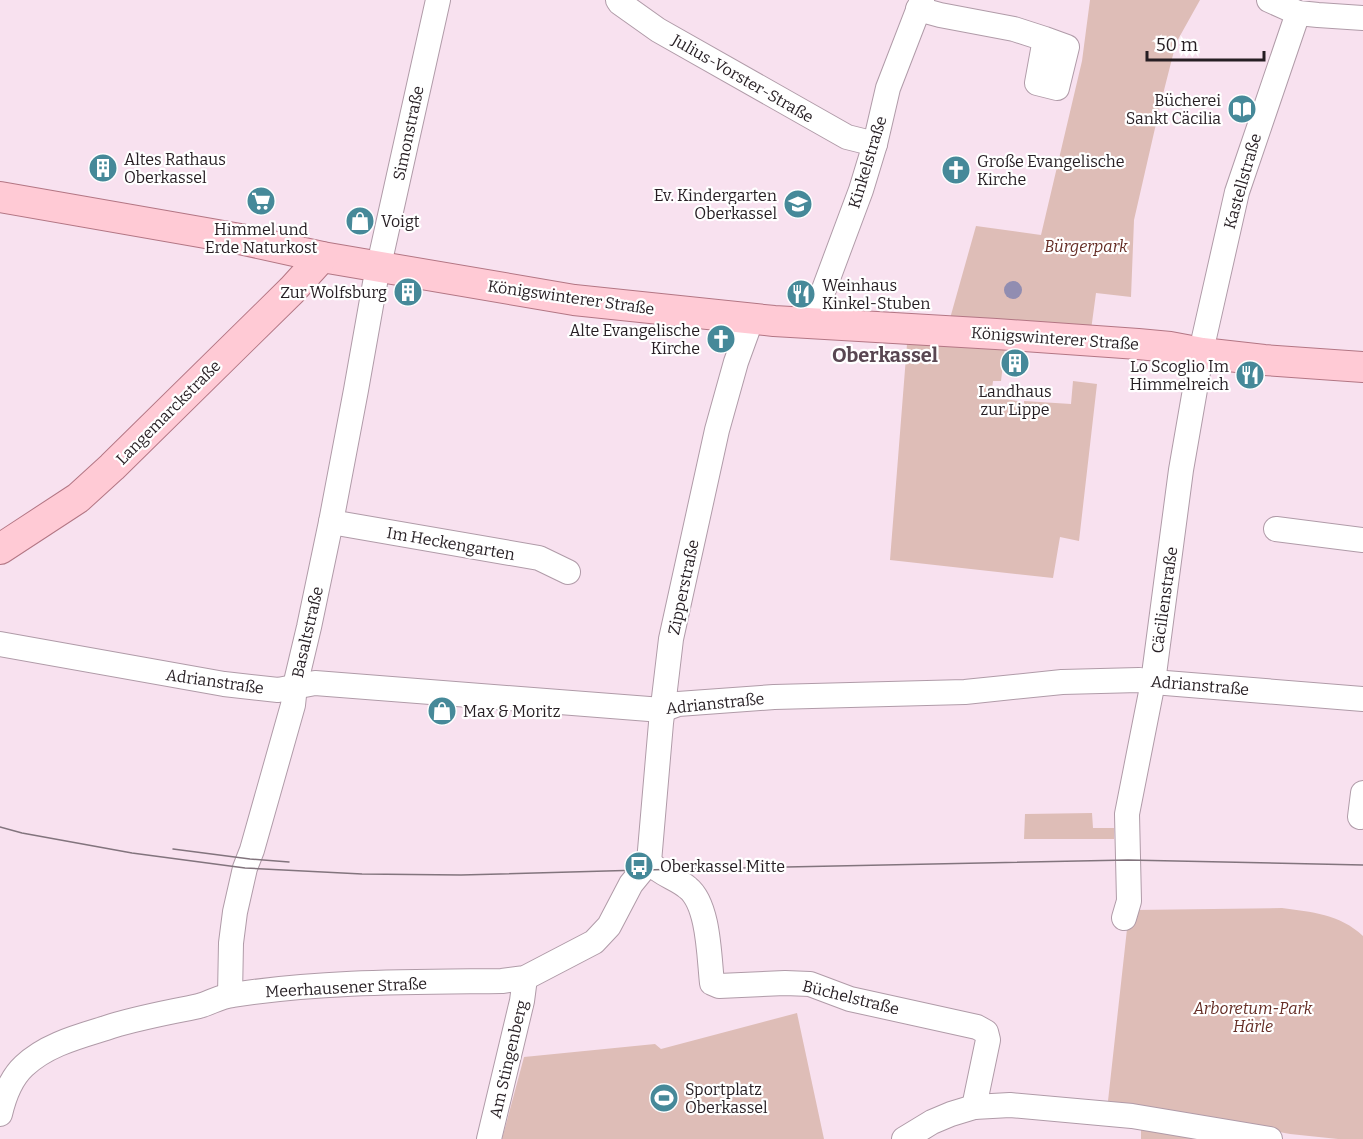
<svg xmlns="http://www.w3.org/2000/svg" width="1363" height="1139" font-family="Bitter,serif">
	<rect width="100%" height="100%" fill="#f8e1ef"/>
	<g fill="#debdb7">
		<polygon points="1090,0 1200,0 1176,43 1161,102 1134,220 1131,297 1096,293 1091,330 949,322 976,226 1041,235 1082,61"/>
		<polygon points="907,344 1005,348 1001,381 993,381 991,397 1018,401 1020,405 1024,404 1024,401 1071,404 1073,381 1097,384 1079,541 1060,537 1053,578 890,560"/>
		<polygon points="1092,813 1093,828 1114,828 1114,839 1024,839 1025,814"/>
		<path d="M1282 908C1311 912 1340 914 1363 936V1139H1338L1290 1134 1108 1101 1128 920 1134 910Z"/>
		<polygon points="797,1013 824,1139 502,1139 524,1057 655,1044 661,1049"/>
		<polygon points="1141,1121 1247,1139 1141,1139"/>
	</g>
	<circle fill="#918db1" cx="1013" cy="290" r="9"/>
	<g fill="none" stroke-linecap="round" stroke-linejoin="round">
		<g stroke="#b09ba8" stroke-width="26">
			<g id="minor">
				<polyline points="618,0 620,3 658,30 847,137 875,144"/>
				<polyline points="1269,0 1298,13 1318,15 1363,18"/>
				<polyline points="918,9 940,15 1014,29 1045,39 1037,83 1057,88 1067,47 1045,39"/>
				<polyline points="811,324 861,190 875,144 888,88 922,0"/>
				<polyline points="331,522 539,558 568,572"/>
				<polyline points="1276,529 1363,540"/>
				<polyline points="0,644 224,684 278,690 315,683 662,710 678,704 774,697 965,692 1062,682 1139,680 1153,682 1363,699"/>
				<polyline points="1360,817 1363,793"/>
				<path d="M649 862C661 875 677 878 688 888 709 905 709 957 712 983L719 986 785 983 810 984 850 999 977 1027 986 1032 988 1040 974 1107 1010 1105 1132 1116 1270 1139"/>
				<polyline points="649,862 661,723 671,639 717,430 736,362 752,318"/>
				<polyline points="1124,918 1129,901 1127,814 1153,682 1181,470 1204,338 1237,192 1298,13"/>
				<polyline points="230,995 231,943 235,912 245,868 252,850 293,705 295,686 309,627 331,522 356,390 375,283 438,0"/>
				<path d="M0 1114C4 1097 10 1079 24 1066 46 1045 77 1037 106 1028 136 1018 167 1013 199 1006 210 1003 221 996 233 995 322 981 412 982 502 981L525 978 594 942 609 926 631 884 649 862"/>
				<polyline points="489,1139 522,1001 525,978"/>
				<polyline points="904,1139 932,1122 951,1114 974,1107"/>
			</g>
		</g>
		<g stroke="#b37684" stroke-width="32">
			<g id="major">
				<polyline points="0,197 240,239 322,257 574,300 774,321 996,334 1138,344 1170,347 1202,353 1264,360 1363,367"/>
				<polyline points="0,549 78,498 112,467 292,290 322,257"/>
			</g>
		</g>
		<use href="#minor" stroke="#fff" stroke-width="24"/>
		<use href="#major" stroke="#ffcad5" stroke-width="30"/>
		<g stroke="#82747d" stroke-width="1.5">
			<polyline points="0,827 22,833 132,853 245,868 362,874 461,875 642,870 1128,860 1363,865"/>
			<polyline points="173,849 250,859 289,862"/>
		</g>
	</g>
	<defs>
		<g id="library-disc" transform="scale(1.5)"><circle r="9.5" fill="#468999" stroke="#fff"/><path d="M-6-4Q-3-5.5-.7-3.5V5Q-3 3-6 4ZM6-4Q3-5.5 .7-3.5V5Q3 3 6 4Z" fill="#fff"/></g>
		<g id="building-disc" transform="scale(1.5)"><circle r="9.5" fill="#468999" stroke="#fff"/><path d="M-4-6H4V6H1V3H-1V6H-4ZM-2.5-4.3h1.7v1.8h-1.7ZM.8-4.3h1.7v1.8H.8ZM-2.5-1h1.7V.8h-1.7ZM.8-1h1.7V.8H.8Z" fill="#fff"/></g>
		<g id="church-disc" transform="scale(1.5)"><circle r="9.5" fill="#468999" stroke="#fff"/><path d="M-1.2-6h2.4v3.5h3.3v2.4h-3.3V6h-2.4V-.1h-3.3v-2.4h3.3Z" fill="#fff"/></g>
		<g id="supermarket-disc" transform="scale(1.5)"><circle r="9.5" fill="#468999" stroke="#fff"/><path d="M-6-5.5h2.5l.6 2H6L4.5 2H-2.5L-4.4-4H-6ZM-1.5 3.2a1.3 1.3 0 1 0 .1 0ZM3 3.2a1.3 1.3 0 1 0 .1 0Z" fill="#fff"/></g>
		<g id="school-disc" transform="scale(1.5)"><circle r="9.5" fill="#468999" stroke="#fff"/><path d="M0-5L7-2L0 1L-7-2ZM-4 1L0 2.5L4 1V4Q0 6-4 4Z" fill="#fff"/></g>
		<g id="shop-disc" transform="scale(1.5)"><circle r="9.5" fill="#468999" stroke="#fff"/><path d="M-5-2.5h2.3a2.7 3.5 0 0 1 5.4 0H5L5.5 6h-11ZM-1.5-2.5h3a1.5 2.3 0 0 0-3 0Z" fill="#fff"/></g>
		<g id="restaurant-disc" transform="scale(1.5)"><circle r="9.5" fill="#468999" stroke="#fff"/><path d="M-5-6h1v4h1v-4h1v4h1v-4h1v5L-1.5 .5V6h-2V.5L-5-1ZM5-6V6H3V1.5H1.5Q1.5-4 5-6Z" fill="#fff"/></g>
		<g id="bus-disc" transform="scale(1.5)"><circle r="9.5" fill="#468999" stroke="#fff"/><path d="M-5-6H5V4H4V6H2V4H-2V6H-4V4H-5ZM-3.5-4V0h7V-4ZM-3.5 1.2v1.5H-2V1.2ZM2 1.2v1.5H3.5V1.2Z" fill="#fff"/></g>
		<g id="stadium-disc" transform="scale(1.5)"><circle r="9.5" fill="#468999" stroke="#fff"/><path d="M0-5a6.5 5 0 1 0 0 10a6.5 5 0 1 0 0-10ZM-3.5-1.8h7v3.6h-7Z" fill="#fff"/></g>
	</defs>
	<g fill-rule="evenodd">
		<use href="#library-disc" x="1242" y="109"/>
		<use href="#building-disc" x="103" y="168"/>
		<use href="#church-disc" x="956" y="170"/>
		<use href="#supermarket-disc" x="261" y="201"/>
		<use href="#school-disc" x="798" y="204"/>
		<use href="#shop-disc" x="360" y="221"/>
		<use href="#building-disc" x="408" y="292"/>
		<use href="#restaurant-disc" x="801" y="294"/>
		<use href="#church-disc" x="721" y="339"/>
		<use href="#building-disc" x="1015" y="363"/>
		<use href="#restaurant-disc" x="1250" y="375"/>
		<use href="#shop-disc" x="442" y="711"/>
		<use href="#bus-disc" x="639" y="866"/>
		<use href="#stadium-disc" x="664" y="1098"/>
	</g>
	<g text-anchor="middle" stroke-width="4.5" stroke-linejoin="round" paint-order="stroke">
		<g font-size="16" fill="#261e23" stroke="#fff">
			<text transform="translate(743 78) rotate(30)" y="6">Julius-Vorster-Straße</text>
			<text transform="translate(408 133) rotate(-78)" y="6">Simonstraße</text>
			<text transform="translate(867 162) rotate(-73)" y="6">Kinkelstraße</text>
			<text transform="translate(1242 181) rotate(-74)" y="6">Kastellstraße</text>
			<text transform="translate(571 297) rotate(8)" y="6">Königswinterer Straße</text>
			<text transform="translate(1055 338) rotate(4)" y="6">Königswinterer Straße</text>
			<text transform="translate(168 412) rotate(-45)" y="6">Langemarckstraße</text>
			<text transform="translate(451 543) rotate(10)" y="6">Im Heckengarten</text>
			<text transform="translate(683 587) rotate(-78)" y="6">Zipperstraße</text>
			<text transform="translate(1164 600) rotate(-82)" y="6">Cäcilienstraße</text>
			<text transform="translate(307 632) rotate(-77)" y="6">Basaltstraße</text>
			<text transform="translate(215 681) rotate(8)" y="6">Adrianstraße</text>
			<text transform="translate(1200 685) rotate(5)" y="6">Adrianstraße</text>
			<text transform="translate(715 703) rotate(-6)" y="6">Adrianstraße</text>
			<text transform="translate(346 987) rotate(-3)" y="6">Meerhausener Straße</text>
			<text transform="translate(851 997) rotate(14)" y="6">Büchelstraße</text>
			<text transform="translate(508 1059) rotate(-77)" y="6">Am Stingenberg</text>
		</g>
		<g font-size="16" fill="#261e23" stroke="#fff" text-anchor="start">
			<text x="1221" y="106" text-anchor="end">Bücherei<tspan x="1221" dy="18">Sankt Cäcilia</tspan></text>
			<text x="124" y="165">Altes Rathaus<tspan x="124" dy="18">Oberkassel</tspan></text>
			<text x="977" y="167">Große Evangelische<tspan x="977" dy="18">Kirche</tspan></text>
			<text x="777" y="201" text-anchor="end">Ev. Kindergarten<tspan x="777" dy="18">Oberkassel</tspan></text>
			<text x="381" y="227">Voigt</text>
			<text x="261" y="235" text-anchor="middle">Himmel und<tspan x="261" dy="18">Erde Naturkost</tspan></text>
			<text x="822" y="291">Weinhaus<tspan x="822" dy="18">Kinkel-Stuben</tspan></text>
			<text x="387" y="298" text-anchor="end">Zur Wolfsburg</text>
			<text x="700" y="336" text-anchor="end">Alte Evangelische<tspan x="700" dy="18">Kirche</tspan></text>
			<text x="1229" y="372" text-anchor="end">Lo Scoglio Im<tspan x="1229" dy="18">Himmelreich</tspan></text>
			<text x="1015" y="397" text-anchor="middle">Landhaus<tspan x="1015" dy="18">zur Lippe</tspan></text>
			<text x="463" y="717">Max &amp; Moritz</text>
			<text x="660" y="872">Oberkassel Mitte</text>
			<text x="685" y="1095">Sportplatz<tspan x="685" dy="18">Oberkassel</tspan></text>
		</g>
		<g font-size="16" font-style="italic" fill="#652d25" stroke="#fff">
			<text x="1086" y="252">Bürgerpark</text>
			<text x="1253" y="1014">Arboretum-Park<tspan x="1253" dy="18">Härle</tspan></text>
		</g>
		<g font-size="20" font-weight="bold" fill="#594752" stroke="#fff">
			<text x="885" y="362">Oberkassel</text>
		</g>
	</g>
	<path d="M1147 51v9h117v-9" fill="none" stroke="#261e23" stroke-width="3"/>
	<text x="1156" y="51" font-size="18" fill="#261e23" stroke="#ffffff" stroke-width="4.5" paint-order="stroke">50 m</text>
</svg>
